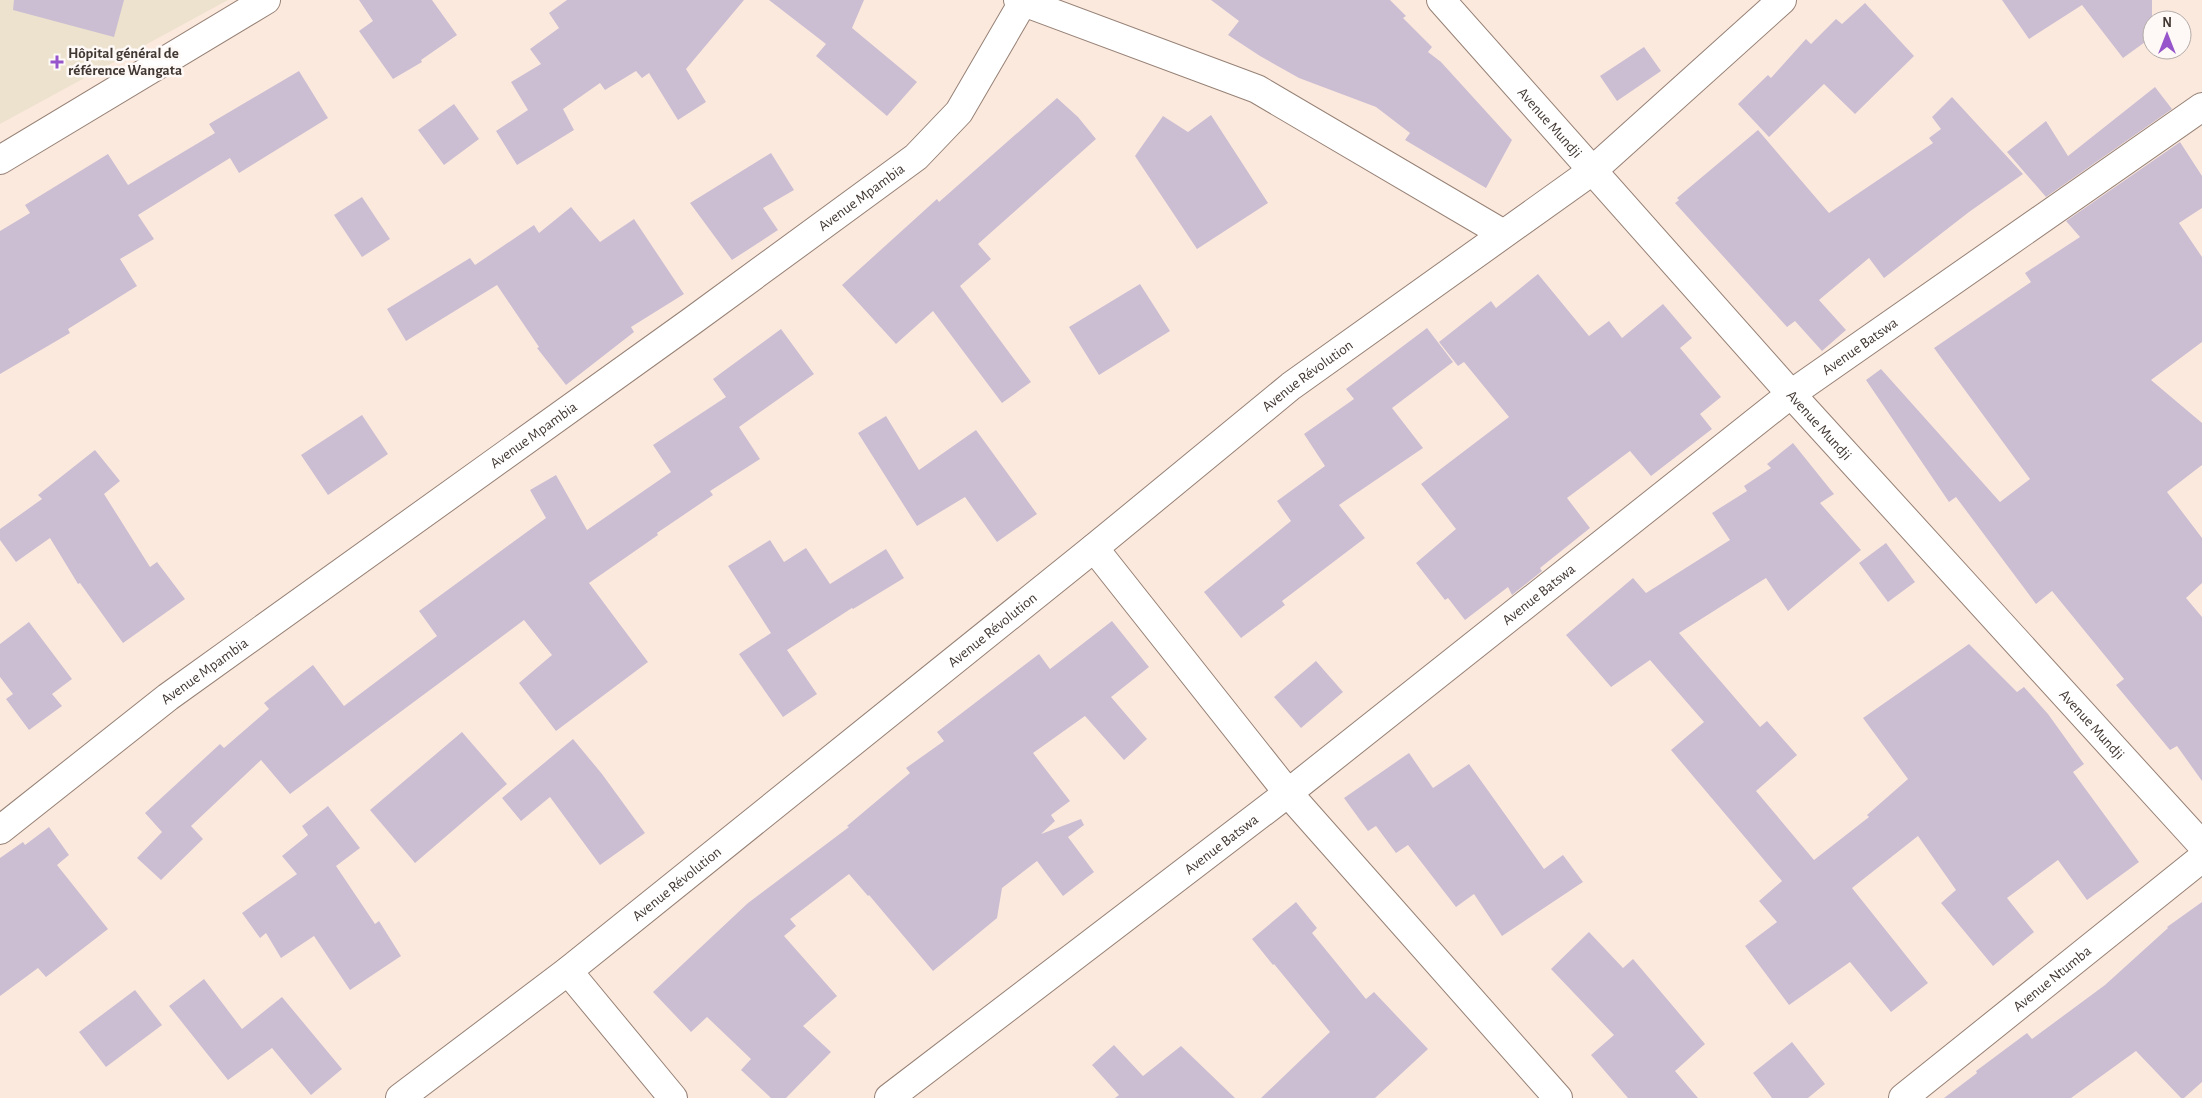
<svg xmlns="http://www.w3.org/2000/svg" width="2202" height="1098" font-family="'Alegreya Sans',sans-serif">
	<rect width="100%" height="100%" fill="#fce9de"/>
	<polygon fill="#ede2cd" points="0,0 228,0 0,124"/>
	<g fill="#cbbed2">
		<polygon points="14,0 124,0 114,37 13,10"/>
		<polygon points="359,0 432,0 457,35 421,60 422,62 393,79 359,31 373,21"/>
		<polygon points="567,0 744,0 686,69 706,102 678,120 649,73 642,78 636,71 605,90 600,83 563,109 574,130 517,165 496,131 528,110 511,82 541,64 530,49 559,28 549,13"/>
		<polygon points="769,0 864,0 852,28 917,82 887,116 816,56 826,44"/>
		<polygon points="1211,0 1390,0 1406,16 1403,18 1432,47 1428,52 1441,62 1512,140 1486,188 1405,140 1410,133 1376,107 1299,78 1260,56 1228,35 1239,21"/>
		<polygon points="2002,0 2152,0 2152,37 2123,58 2082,5 2029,39"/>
		<polygon points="1865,3 1914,56 1855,114 1824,84 1769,137 1738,104 1768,75 1771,78 1806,39 1811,44 1836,19 1842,24"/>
		<polygon points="1644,47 1661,71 1617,101 1600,76"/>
		<polygon points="299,71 328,118 239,173 230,158 138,215 154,239 120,259 137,286 68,329 70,333 0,374 0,231 30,213 25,205 108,154 128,185 215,133 209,124"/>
		<polygon points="2155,87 2172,109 2046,197 2007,152 2046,121 2068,156"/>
		<polygon points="1952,97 2023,174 1969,212 1884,278 1869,258 1819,300 1846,330 1822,351 1795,321 1787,327 1675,203 1679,200 1677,198 1758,130 1829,213 1933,143 1929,138 1941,129 1932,117"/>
		<polygon points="1057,98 1078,117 1096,139 978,244 991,259 960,286 1031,382 1002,403 933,311 896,344 842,285 937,199 939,202"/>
		<polygon points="454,104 479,139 444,165 418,130"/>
		<polygon points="1211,115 1268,203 1197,249 1135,156 1163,116 1188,132"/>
		<polygon points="2180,142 2202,176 2202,208 2179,223 2202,257 2202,342 2151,380 2202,423 2202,465 2167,492 2202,538 2202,583 2186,598 2202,617 2202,781 2177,746 2170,750 2116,685 2124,679 2052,591 2036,604 1956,497 1949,502 1866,380 1881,369 2000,502 2030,479 1934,348 2031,282 2025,273 2080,237 2066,221"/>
		<polygon points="771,153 794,190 763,208 778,230 732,260 690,203"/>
		<polygon points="362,197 390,239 362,257 334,215"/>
		<polygon points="571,207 600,242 634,219 684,294 631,327 634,332 566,385 537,348 539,347 497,285 406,341 387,309 470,258 475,265 534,225 539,233"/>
		<polygon points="1538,274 1589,336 1609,321 1622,338 1663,304 1692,338 1680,348 1721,397 1700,414 1712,429 1651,476 1630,451 1567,498 1590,528 1540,568 1542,571 1512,595 1508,587 1465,620 1448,598 1445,600 1416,563 1456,529 1421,484 1509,417 1464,362 1458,366 1439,342 1491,301 1496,308"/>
		<polygon points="1140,284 1170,331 1099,375 1069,327"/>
		<polygon points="1427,328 1453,362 1392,408 1423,448 1339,505 1365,538 1282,601 1285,605 1241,638 1204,592 1291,521 1277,501 1325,466 1304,434 1354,399 1346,389"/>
		<polygon points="781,329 814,374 739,427 760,459 710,491 713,495 657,533 658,535 589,583 648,662 556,731 519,683 552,655 524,620 290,794 261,760 191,826 203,839 161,880 137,858 162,832 145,813 220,744 224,748 269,709 264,703 313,665 344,706 437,636 419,611 546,518 530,490 556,475 587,530 671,472 653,445 726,397 713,379"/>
		<polygon points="362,415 388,454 328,495 301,455"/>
		<polygon points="886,416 919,470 976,430 1037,514 997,542 965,497 917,526 858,433"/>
		<polygon points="1793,443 1834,494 1820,503 1861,550 1788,611 1766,578 1679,633 1760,727 1767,721 1797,755 1756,791 1814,860 1869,817 1867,815 1908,779 1863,718 1969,644 2017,692 2024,687 2048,714 2084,764 2073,772 2139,862 2087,900 2058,860 2007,898 2034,932 1993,966 1941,903 1956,890 1918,836 1852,888 1928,983 1891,1012 1850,962 1789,1005 1745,946 1777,922 1759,901 1782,881 1671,750 1704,722 1650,660 1611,687 1566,635 1633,578 1646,593 1730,540 1712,513 1747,491 1744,486 1771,468 1767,464"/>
		<polygon points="95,450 120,481 104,494 150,567 157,562 185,599 123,643 80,583 78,584 50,538 16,562 0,540 0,529 42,499 38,495"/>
		<polygon points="770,540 784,562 806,548 830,584 886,549 904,578 853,609 852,608 787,650 817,694 783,717 739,654 771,633 728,566"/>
		<polygon points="1886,543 1915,582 1888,602 1859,563"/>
		<polygon points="1112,621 1149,667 1111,697 1147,739 1124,760 1085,716 1033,753 1070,801 1051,815 1055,821 1041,834 1081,819 1084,825 1068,837 1094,872 1063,896 1037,861 1002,888 997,918 933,971 869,895 868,896 849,874 790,919 796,926 784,936 837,996 803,1026 831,1052 786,1098 771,1098 741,1070 751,1059 707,1017 691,1032 653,992 748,903 849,827 847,826 910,773 906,768 944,741 937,732 1039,654 1050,669"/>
		<polygon points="29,622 72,679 52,694 62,706 29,730 6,699 13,694 0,677 0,644"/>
		<polygon points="1316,661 1343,692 1301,728 1274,697"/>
		<polygon points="462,732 507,784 415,863 370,810"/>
		<polygon points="573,739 602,774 645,833 600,865 550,797 521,821 502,798"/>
		<polygon points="1409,753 1433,788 1469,764 1544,869 1563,855 1583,882 1502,936 1474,894 1456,907 1408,845 1396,853 1376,826 1368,831 1344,798"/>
		<polygon points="328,806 360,848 336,866 375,924 379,921 401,956 350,990 314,936 281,958 266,933 260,938 242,913 297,874 282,856 308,835 302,826"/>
		<polygon points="49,827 69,855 57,865 108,929 46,977 38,968 0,996 0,858 23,842 25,845"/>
		<polygon points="1296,902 1317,928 1312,933 1366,999 1374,992 1428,1049 1375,1098 1261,1098 1330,1032 1274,964 1273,965 1252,939"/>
		<polygon points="2202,902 2202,1082 2184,1098 2181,1098 2136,1051 2071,1098 1944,1098 1977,1073 1976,1071 2027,1033 2032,1039 2105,985 2168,928 2167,927"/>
		<polygon points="1589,932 1623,968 1633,959 1705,1044 1675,1071 1698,1098 1628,1098 1591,1055 1614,1035 1551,969"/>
		<polygon points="204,979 242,1029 282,997 342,1069 311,1095 272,1048 228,1080 169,1006"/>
		<polygon points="135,990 162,1025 106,1067 79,1032"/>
		<polygon points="1792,1042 1825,1084 1808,1098 1772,1098 1753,1073"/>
		<polygon points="1114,1045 1143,1076 1181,1046 1235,1098 1115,1098 1119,1095 1092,1065"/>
	</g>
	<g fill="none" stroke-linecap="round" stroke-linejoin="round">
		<g stroke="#968175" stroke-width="30">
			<g id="minor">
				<polyline points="1018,0 1257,89 1502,233"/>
				<polyline points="0,160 266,0"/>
				<polyline points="1094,548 1288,793 1558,1098"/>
				<path id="s1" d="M0 830 168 697 692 321 916 157 959 112 1023 2"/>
				<polyline points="568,971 673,1098"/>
				<path id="s2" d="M889 1098 1288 793 1791 394 2202 107"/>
				<path id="s3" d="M1903 1098 2202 858"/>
			</g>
		</g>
		<g stroke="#968175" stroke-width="30">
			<g id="tertiary">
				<path id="s4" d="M1441 0 1791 394 2202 845"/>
				<path id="s5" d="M400 1098 568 971 1094 548 1291 386 1592 171 1782 0"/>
			</g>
		</g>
		<use href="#minor" stroke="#fff" stroke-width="28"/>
		<use href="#tertiary" stroke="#fff" stroke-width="28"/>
	</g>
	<path fill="#9655cb" stroke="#fef9f6" stroke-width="2" d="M54.5 54.5h5v5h5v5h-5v5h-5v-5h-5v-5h5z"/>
	<g text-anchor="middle" stroke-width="5" stroke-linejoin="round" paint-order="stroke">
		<g font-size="15" font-weight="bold" fill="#423833" stroke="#fef9f6" text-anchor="start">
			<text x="68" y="58">Hôpital général de<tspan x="68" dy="17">référence Wangata</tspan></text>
		</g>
		<g font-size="15" fill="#423833" stroke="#fef9f6">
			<text dy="5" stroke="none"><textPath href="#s4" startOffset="164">Avenue Mundji</textPath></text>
			<text dy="5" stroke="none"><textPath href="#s1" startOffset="1069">Avenue Mpambia</textPath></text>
			<text dy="5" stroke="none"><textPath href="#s2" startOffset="1228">Avenue Batswa</textPath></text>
			<text dy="5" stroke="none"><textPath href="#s5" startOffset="1160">Avenue Révolution</textPath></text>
			<text dy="5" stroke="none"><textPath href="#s4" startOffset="569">Avenue Mundji</textPath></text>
			<text dy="5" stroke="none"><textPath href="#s1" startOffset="664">Avenue Mpambia</textPath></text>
			<text dy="5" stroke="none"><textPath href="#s2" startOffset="822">Avenue Batswa</textPath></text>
			<text dy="5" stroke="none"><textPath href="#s5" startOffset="755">Avenue Révolution</textPath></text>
			<text dy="5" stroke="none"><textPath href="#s1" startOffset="259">Avenue Mpambia</textPath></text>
			<text dy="5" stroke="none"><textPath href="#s4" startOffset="974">Avenue Mundji</textPath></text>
			<text dy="5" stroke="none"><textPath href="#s2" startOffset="418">Avenue Batswa</textPath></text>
			<text dy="5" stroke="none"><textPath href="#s5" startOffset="350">Avenue Révolution</textPath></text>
			<text dy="5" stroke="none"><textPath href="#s3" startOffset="191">Avenue Ntumba</textPath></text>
		</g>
	</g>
	<g transform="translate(2167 35)"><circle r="24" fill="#fef9f6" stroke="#b3aca8"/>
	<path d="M0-4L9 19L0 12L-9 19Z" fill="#9655cb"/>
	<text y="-8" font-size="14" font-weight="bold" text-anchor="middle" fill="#423833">N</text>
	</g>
</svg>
